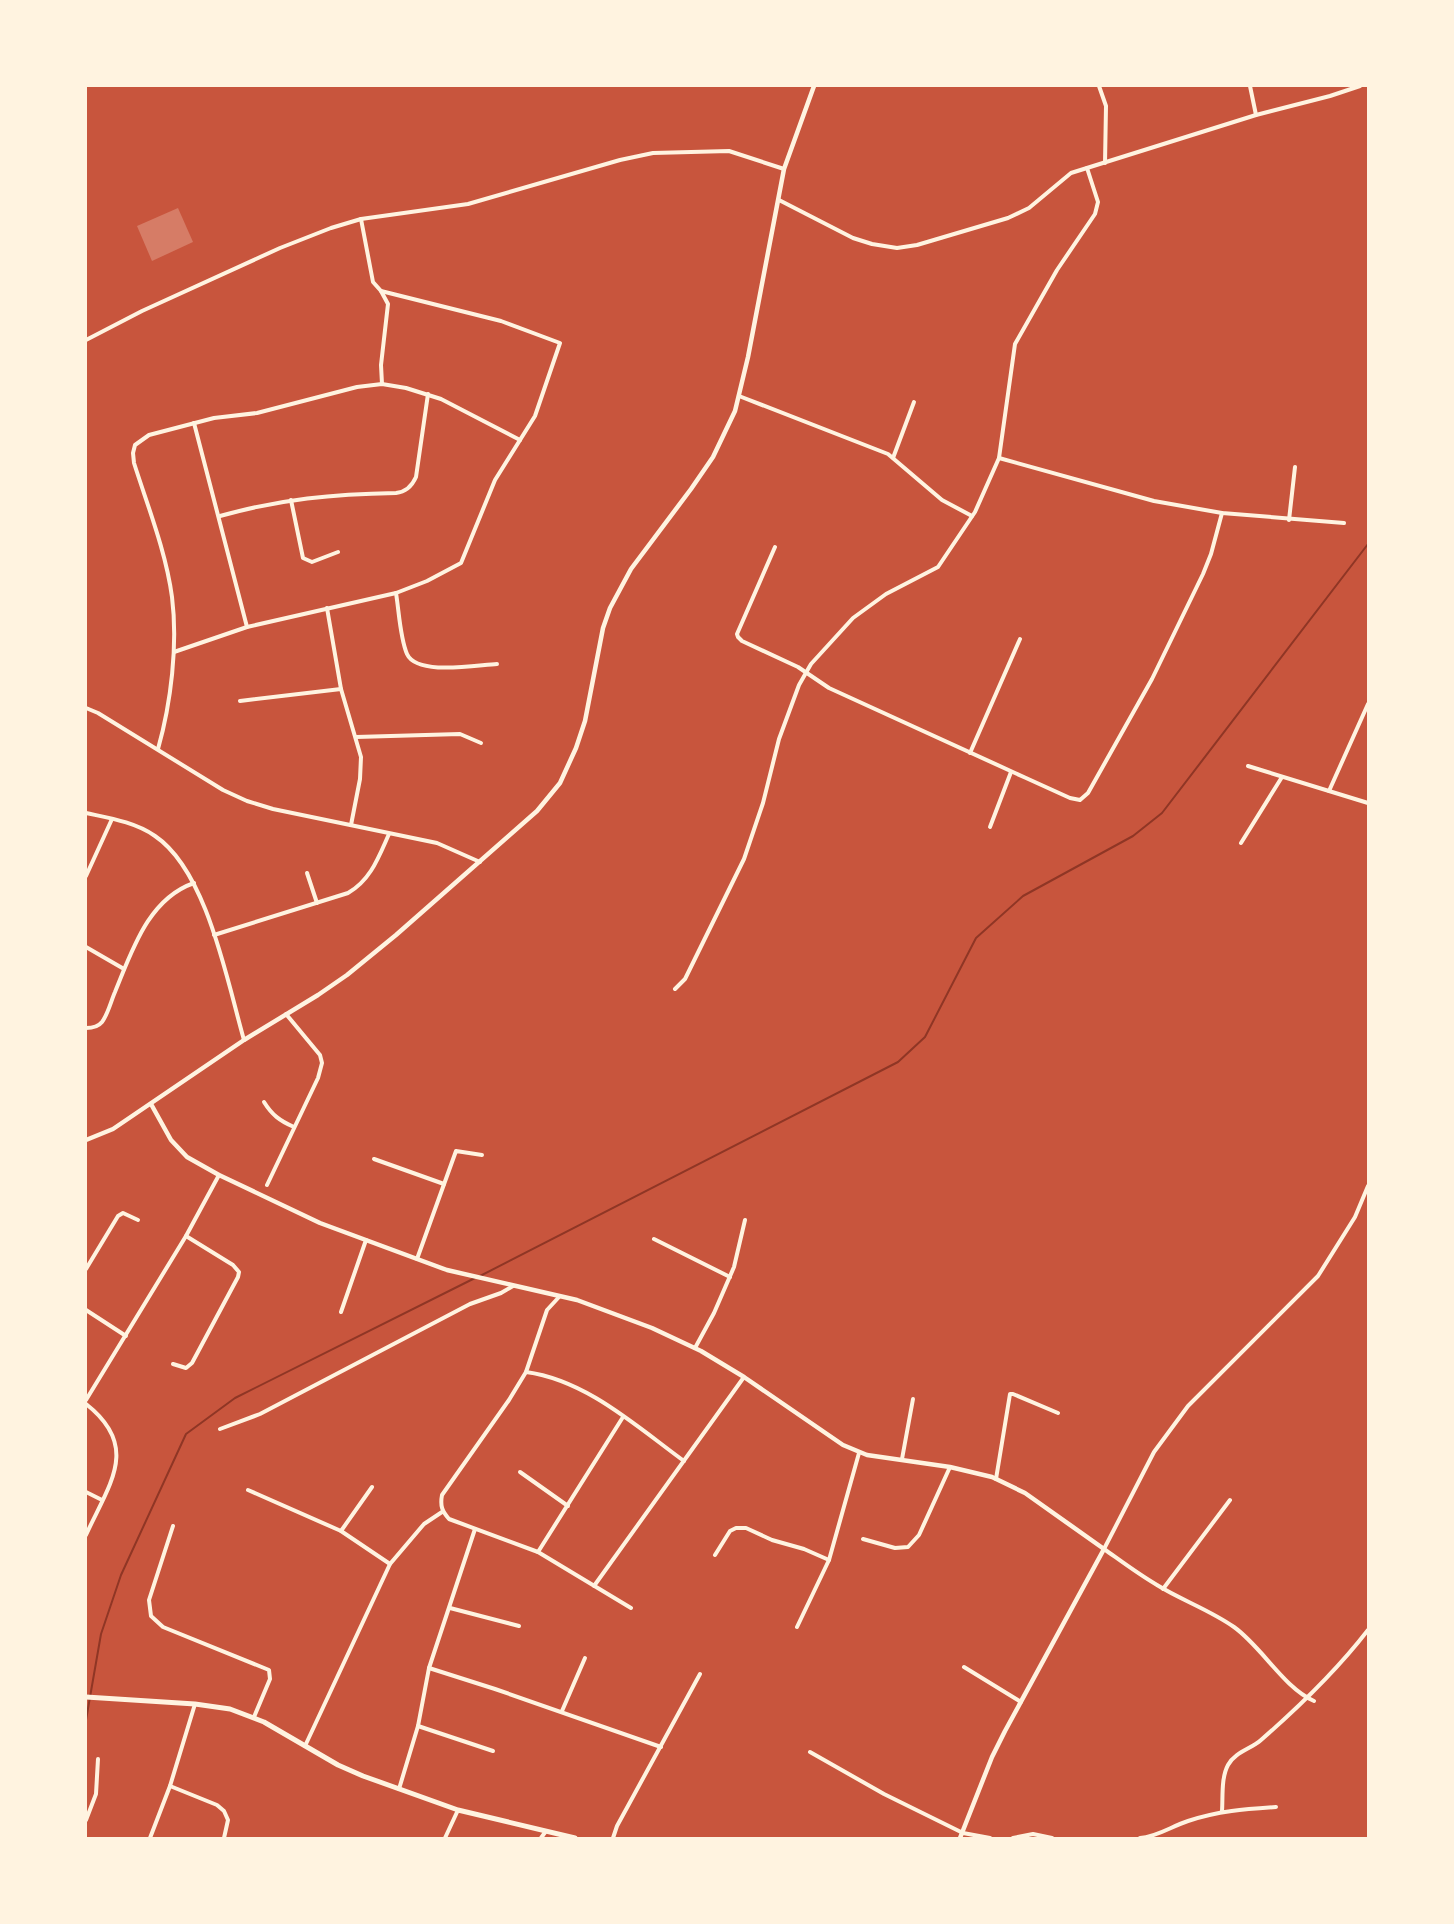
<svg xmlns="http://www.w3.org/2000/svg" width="1454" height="1924" font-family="'DejaVu Sans',sans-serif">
	<rect width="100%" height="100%" fill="#c8553d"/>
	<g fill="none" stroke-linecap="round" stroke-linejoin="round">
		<g stroke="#8f3625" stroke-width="2">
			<polyline points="480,1276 898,1062 925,1037 976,938 1023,896 1133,836 1162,813 1368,544"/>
			<polyline points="86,1720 101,1634 121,1575 186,1434 235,1398 475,1278"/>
		</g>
	</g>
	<polygon fill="#d67c66" points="178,208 193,242 152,261 137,226"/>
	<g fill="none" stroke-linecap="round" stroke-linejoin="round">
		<g stroke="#fff3e0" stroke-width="4">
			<polyline points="1099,86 1106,106 1105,163"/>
			<polyline points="1250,86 1256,115"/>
			<polyline points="779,200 853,238 872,244 897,248 917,245 1008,218 1029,208 1071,173 1256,115 1330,96 1360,86"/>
			<polyline points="361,219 373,282 381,291 388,304 381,365 382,384"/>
			<polyline points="86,340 142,311 280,248 331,228 361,219 468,204 620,160 653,153 729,151 784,169"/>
			<polyline points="739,396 888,454 942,500 972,516"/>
			<polyline points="194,423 247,627"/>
			<polyline points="893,458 914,402"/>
			<polyline points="999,458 1154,501 1222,513 1344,523"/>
			<polyline points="291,500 303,558 312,562 338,552"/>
			<path d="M220 516C281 499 333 494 396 493 406 492 412 486 416 477L428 394"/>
			<polyline points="1289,520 1295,467"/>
			<polyline points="775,547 737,634 738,637 742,641 798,667 829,688 1026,778 1070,798 1080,800 1088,793 1152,679 1203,574 1211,554 1222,513"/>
			<path d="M396 593C399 611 400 638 407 654 417 676 476 665 497 664"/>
			<polyline points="327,608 341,689 361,757 360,779 351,825"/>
			<polyline points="174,652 247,627 396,593 427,581 461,563 495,480 535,416 560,343 501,321 381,291"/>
			<polyline points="240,701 341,689"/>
			<polyline points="86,708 98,713 223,790 247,801 273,809 437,843 480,862"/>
			<polyline points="356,737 460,734 481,743"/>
			<path d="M158 749C171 703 178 645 172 597 166 552 148 507 134 463L133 453 135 445 149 435 214 418 257 413 357 387 382 384 406 388 441 399 520 440"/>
			<polyline points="970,753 1020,639"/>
			<polyline points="1248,766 1368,803"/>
			<polyline points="1329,791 1368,704"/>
			<path d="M86 813C109 818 135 822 155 836 207 871 227 981 244 1040"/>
			<polyline points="990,827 1011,772"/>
			<polyline points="1241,843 1282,777"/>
			<polyline points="307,873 317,903"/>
			<polyline points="86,876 112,819"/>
			<path d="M214 935 348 893C371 880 379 856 389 834"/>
			<polyline points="86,947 124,969"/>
			<polyline points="675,989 685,979 744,859 763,803 779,739 799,685 811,664 853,618 886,594 938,567 975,512 999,458 1015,344 1057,270 1095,214 1098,202 1087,168"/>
			<path d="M86 1028C92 1028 98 1027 102 1022 108 1014 111 1001 115 992 132 951 148 899 194 883"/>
			<path d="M264 1102C272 1115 280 1121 294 1127"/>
			<polyline points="374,1159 444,1184"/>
			<polyline points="267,1185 318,1078 322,1063 320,1055 286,1014"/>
			<polyline points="654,1239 730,1277"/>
			<polyline points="417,1259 456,1151 482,1155"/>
			<polyline points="86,1269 118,1216 123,1213 138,1220"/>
			<path d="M559 1297 547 1310 526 1372 509 1400 442 1495C440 1506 442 1511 449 1519L538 1552 631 1608"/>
			<polyline points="86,1310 126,1336"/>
			<polyline points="341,1312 366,1240"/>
			<polyline points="695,1348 714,1313 734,1267 745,1220"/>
			<polyline points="173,1364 186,1368 192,1363 238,1277 239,1272 233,1265 186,1236"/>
			<path d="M526 1372C586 1380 636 1426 684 1461"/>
			<polyline points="86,1400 186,1236 219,1175"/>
			<path d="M86 1404C141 1447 109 1484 86 1535"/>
			<polyline points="220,1429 260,1414 470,1304 501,1293 513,1286"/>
			<polyline points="902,1459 913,1399"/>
			<polyline points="520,1472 568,1506"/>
			<polyline points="996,1479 1010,1394 1013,1394 1058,1413"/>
			<polyline points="248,1490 341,1531 390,1564"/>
			<polyline points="86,1492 102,1500"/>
			<polyline points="173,1526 149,1600 151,1616 163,1627 269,1670 270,1679 254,1717"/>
			<polyline points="341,1531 372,1487"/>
			<polyline points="863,1539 895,1548 908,1547 919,1535 950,1467"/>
			<polyline points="538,1552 623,1417"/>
			<polyline points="715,1555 730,1531 736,1528 746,1528 772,1540 804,1549 829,1560"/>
			<polyline points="594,1586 744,1377"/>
			<polyline points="1163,1589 1230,1500"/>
			<polyline points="450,1608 519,1626"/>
			<polyline points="797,1627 829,1560 859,1453"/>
			<polyline points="964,1667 1021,1702"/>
			<polyline points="429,1668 495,1689 661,1747"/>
			<path d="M1314 1701C1283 1687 1262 1647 1234 1627 1210 1610 1181 1600 1157 1585 1138 1574 1121 1561 1104 1549L1154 1452 1188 1406 1318 1276 1355 1217 1368 1186"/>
			<polyline points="562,1711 585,1658"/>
			<polyline points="418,1726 493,1751"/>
			<polyline points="305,1746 390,1564 424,1524 442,1512"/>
			<polyline points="810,1752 884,1794 963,1833 990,1838"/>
			<polyline points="170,1786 217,1805 224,1811 228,1820 224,1838"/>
			<polyline points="399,1789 418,1726 429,1668 475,1529"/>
			<path d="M1222 1811C1223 1797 1221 1778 1228 1765 1235 1752 1251 1749 1261 1740 1300 1706 1337 1670 1368 1630"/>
			<polyline points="86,1820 96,1794 98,1759"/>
			<polyline points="150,1838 170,1786 195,1704"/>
			<polyline points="445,1838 458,1810"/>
			<polyline points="541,1838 546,1831"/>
			<polyline points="613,1838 617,1826 700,1674"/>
			<polyline points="1013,1838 1033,1834 1052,1838"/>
			<path d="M1140 1838C1157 1837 1172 1826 1188 1821 1218 1811 1245 1809 1276 1807"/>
		</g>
		<g stroke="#fff3e0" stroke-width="4.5">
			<polyline points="151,1104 171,1140 187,1157 219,1175 320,1223 447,1270 577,1300 652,1328 701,1351 744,1377 843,1445 867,1455 950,1467 992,1477 1025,1493 1104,1549 1005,1731 992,1757 960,1838"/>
			<polyline points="86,1140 113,1129 244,1040 318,995 347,975 396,935 537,811 560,783 576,748 585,721 603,628 610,608 631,569 691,489 713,457 735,411 748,357 784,169 814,86"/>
		</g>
		<polyline stroke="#fff3e0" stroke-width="5" points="86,1697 195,1704 230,1709 264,1722 338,1765 363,1776 458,1810 575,1838"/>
	</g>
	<rect width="1454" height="1924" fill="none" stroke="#fff3e0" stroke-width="174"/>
</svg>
